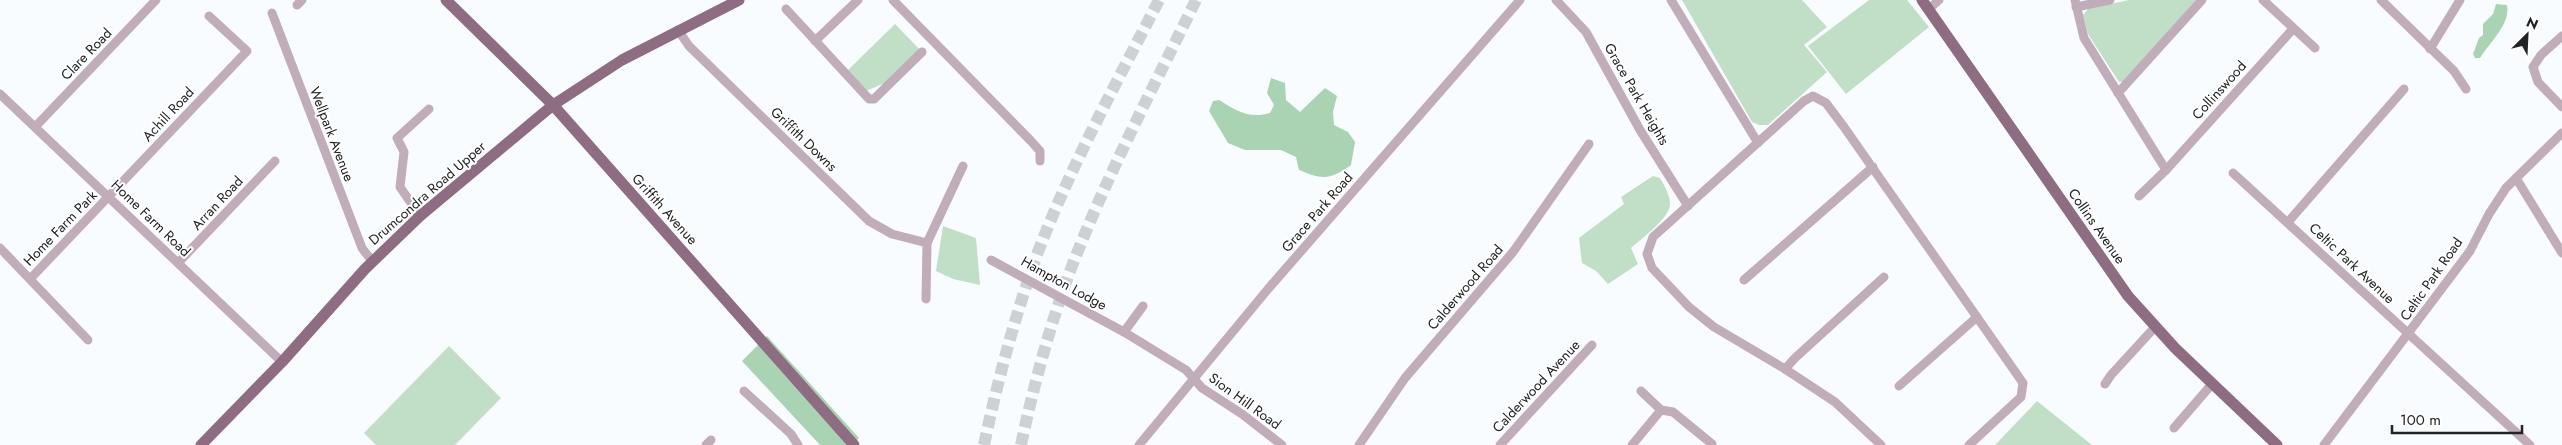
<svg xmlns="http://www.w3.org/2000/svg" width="2562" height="445" font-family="Jost,sans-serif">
	<rect width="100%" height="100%" fill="#f9fcff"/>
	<g fill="#c1dec7">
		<polygon points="1682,0 1802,0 1827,27 1804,45 1827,72 1768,125 1759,125 1752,122"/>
		<polygon points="1869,0 1907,0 1929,27 1846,94 1808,46"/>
		<polygon points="2129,0 2196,0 2123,82 2119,82 2088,34 2083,15 2088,9"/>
		<polygon points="895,24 922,52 885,83 861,93 845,73"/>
		<path d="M1653 176 1660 178C1664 185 1670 195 1670 204 1670 218 1642 238 1631 248L1638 264 1608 284 1596 271 1582 263 1579 238 1624 204 1621 197Z"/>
		<polygon points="943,226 976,238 980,285 953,279 936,271"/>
		<polygon points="449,346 501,398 455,445 376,445 364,433"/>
		<polygon points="2037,401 2092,445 1995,445"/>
	</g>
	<g fill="#a9d3b3">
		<path d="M2496 4 2507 5C2511 24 2489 43 2480 58H2475L2473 54 2479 38 2483 35V24L2493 14Z"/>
		<path d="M1271 78 1285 83 1286 100 1300 112 1325 88 1337 96 1333 112 1334 125 1348 132 1355 142 1351 165C1330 180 1323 180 1299 170L1296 157 1281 150H1245L1228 143 1209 111 1213 101 1219 100C1237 111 1249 119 1270 113L1274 105 1267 93Z"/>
		<polygon points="767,336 859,438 852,445 820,445 742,361"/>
	</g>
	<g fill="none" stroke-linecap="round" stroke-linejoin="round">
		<g stroke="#ced1d3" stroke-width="12" stroke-dasharray="12 6" stroke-linecap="butt">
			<path d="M984 445C998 379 1015 315 1038 252 1071 165 1117 82 1159 0"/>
			<path d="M1021 445C1034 384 1050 324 1072 266 1107 175 1153 88 1196 0"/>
		</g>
		<g stroke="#c1adba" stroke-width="9">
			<polyline points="893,0 1030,140 1040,151 1040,161"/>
			<polyline points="1556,0 1586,32 1640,130 1688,206"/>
			<polyline points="1671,0 1758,143"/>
			<polyline points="2075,0 2084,38 2166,170"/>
			<polyline points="2263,0 2315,48"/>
			<polyline points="2381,0 2454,71 2466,89"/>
			<polyline points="297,5 302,0"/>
			<polyline points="2076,7 2110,0"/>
			<polyline points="786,9 869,99 874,99 922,52"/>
			<polyline points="1929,9 1939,0"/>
			<polyline points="272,13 362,248 372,261"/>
			<polyline points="678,30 689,46 869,221 892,234 927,243"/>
			<polyline points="2562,36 2541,55 2533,67 2538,82 2562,107"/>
			<polyline points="815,41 858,0"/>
			<polyline points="2430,49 2460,0"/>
			<polyline points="2118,93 2202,0"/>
			<polyline points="0,94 282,362"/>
			<polyline points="36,126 156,0"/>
			<polyline points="2233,173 2530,445"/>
			<polyline points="2516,178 2562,253"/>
			<polyline points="2139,196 2166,170 2293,29"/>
			<polyline points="420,216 400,187 404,152 397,138 429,109"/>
			<polyline points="2288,222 2404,89"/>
			<polyline points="0,248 88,340"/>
			<polyline points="991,260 1124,332"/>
			<polyline points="178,263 275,161"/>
			<polyline points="30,279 247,51 209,16"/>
			<polyline points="1744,280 1873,167"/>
			<polyline points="926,299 927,243 963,166"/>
			<polyline points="1143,306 1124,332 1186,370 1202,388 1242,414 1282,445"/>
			<polyline points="1785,369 1795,358 1884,277"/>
			<polyline points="2105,384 2111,375 2155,327"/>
			<polyline points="1899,386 1977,317"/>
			<polyline points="744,391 791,434 798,445"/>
			<polyline points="1641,391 1661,410"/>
			<polyline points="2174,428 2212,384"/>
			<polyline points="706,445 711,440"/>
			<polyline points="1139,445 1268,289 1520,0"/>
			<polyline points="1359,445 1405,378 1513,252 1589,144"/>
			<polyline points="1500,445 1592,345"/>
			<polyline points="1632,445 1661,410 1673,412 1712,444"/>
			<polyline points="1881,445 1835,402 1785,369 1714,327 1689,307 1652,268 1647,254 1653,237 1804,101 1813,96 1826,103 1844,127 2023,383 2021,397 1969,445"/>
			<polyline points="2324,445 2470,251 2489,214 2506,188 2562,133"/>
		</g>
		<g stroke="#8e6d83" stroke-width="11">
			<polyline points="446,0 553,105 854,445"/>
			<polyline points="1922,0 2128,296 2175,348 2277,445"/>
			<polyline points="201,445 282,362 365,269 420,216 553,105 622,60 739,0"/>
		</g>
	</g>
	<g text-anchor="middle" stroke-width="4" stroke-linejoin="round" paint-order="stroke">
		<g font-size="14" fill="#222324" stroke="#fff">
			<text transform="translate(86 54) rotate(-46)" y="5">Clare Road</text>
			<text transform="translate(2219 90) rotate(-48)" y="5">Collinswood</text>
			<text transform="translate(1637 94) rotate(60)" y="5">Grace Park Heights</text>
			<text transform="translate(168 114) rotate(-47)" y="5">Achill Road</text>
			<text transform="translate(332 134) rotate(69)" y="5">Wellpark Avenue</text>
			<text transform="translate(804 139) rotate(44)" y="5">Griffith Downs</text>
			<text transform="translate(427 193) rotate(-41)" y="5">Drumcondra Road Upper</text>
			<text transform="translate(217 203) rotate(-47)" y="5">Arran Road</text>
			<text transform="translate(665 209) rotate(48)" y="5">Griffith Avenue</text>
			<text transform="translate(1317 212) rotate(-49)" y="5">Grace Park Road</text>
			<text transform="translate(151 218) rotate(44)" y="5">Home Farm Road</text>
			<text transform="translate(2097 226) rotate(55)" y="5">Collins Avenue</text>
			<text transform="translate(60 228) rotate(-46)" y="5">Home Farm Park</text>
			<text transform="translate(2352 263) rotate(43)" y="5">Celtic Park Avenue</text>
			<text transform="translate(2431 279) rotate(-55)" y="5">Celtic Park Road</text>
			<text transform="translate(1064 283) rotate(29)" y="5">Hampton Lodge</text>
			<text transform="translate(1465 287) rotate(-49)" y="5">Calderwood Road</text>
			<text transform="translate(1536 386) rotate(-47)" y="5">Calderwood Avenue</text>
			<text transform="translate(1245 401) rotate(36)" y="5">Sion Hill Road</text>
		</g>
	</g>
	<g transform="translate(2527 35) rotate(24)" stroke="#ffffff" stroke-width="4" paint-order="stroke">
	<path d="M0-4L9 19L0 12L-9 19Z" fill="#222324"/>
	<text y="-8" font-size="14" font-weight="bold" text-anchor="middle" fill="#222324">N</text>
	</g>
	<path d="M2392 425v8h130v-8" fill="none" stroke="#222324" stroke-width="2.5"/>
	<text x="2400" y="425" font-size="15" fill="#222324" stroke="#ffffff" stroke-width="4" paint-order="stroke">100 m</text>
</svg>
